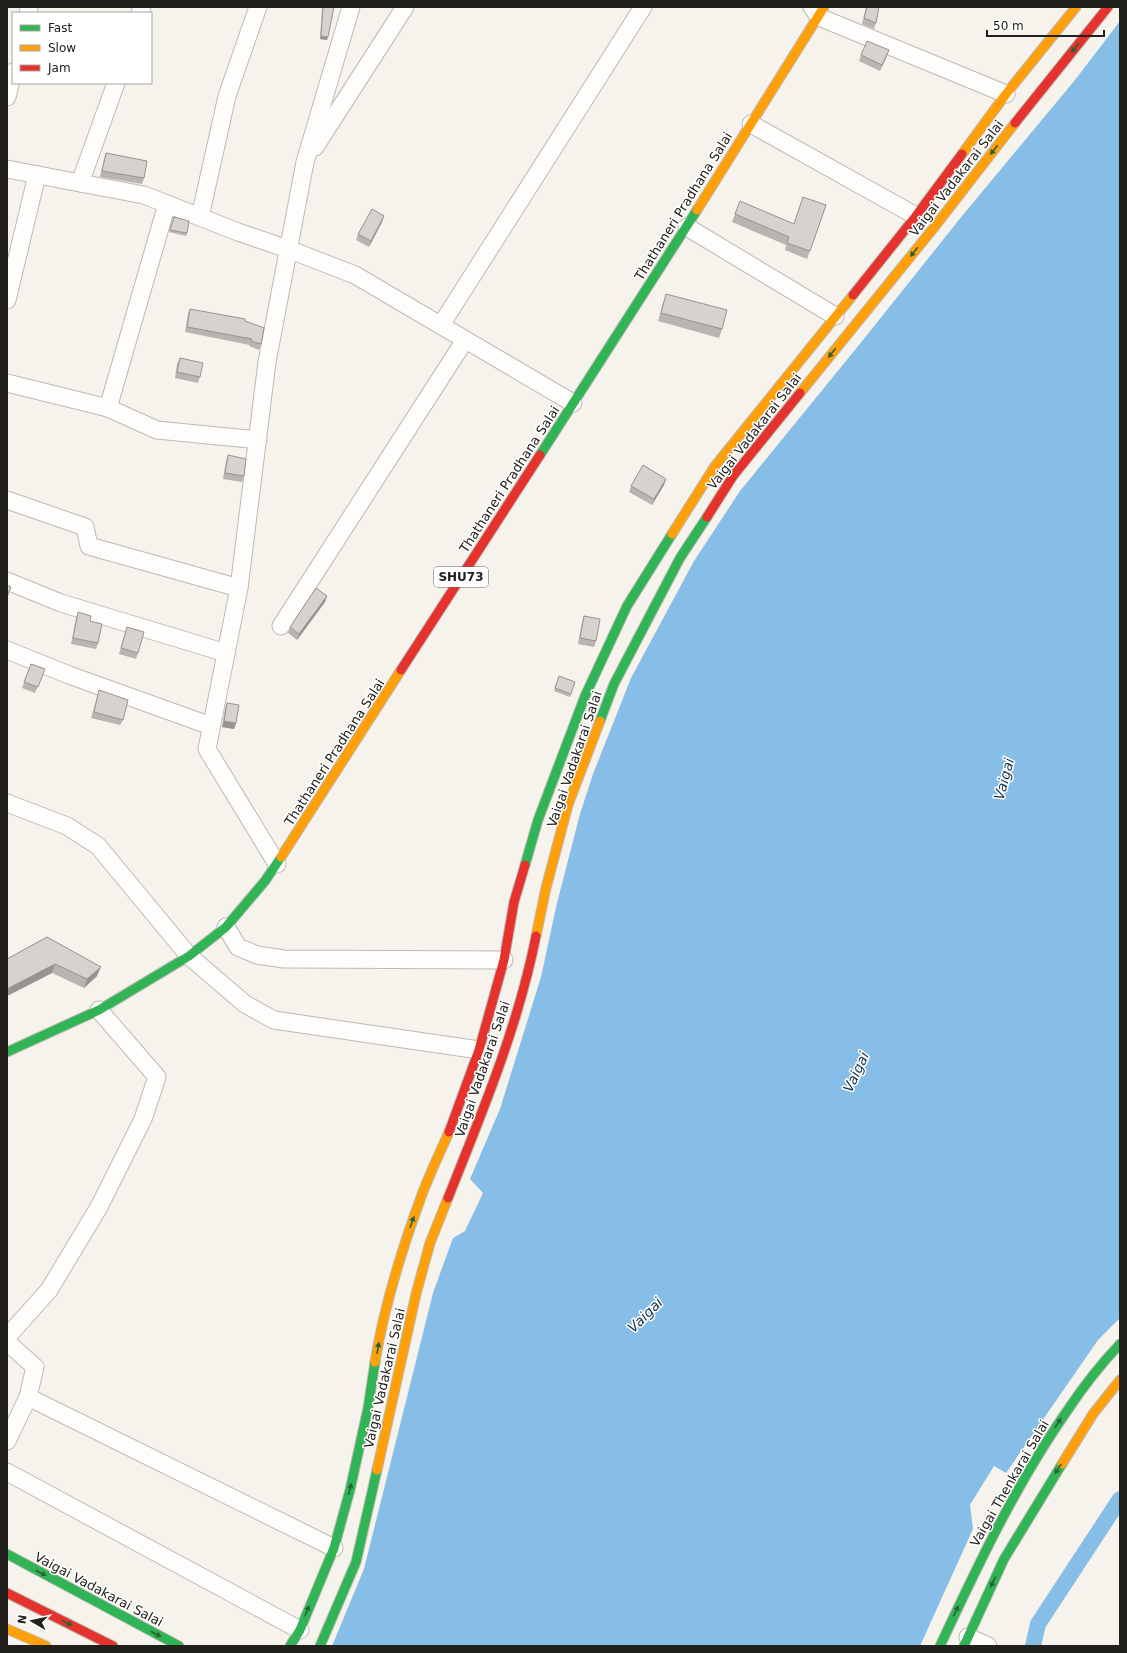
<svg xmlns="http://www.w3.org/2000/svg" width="1127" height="1653" font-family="'DejaVu Sans',sans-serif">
	<rect width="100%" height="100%" fill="#f6f3ec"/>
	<polygon fill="#87bee7" points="1120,21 1120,1318 1098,1340 1006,1473 994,1466 970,1505 973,1529 920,1646 332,1646 364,1569 433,1293 453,1238 465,1231 483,1193 470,1179 500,1109 541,977 557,903 580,814 593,774 631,678 694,561 740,491 859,345 962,216 1075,80"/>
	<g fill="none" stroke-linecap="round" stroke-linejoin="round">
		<polyline stroke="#87bee7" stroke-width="16" points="1033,1646 1038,1624 1120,1499"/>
		<g stroke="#bcbab5" stroke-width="19">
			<g id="street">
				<polyline points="812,7 819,17 1006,94"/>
				<polyline points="28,13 29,7"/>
				<polyline points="140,13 142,7"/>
				<polyline points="7,97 13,72"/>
				<polyline points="751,124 916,216"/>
				<polyline points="315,147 405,7"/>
				<polyline points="7,169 80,183 116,83"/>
				<polyline points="80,183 144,195 238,232 288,249 355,275 573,403"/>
				<polyline points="167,204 108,408 157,430 258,440"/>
				<polyline points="200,217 227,96 258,7"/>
				<polyline points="687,227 835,316"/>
				<polyline points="7,300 37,175"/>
				<polyline points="441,325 643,7"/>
				<polyline points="7,383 108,408"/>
				<polyline points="7,500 85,527 89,546 239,588 207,749 277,864"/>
				<polyline points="7,581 61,603 226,653"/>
				<polyline points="239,588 267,362 305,162 351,7"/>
				<polyline points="281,626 465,340"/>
				<polyline points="7,650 69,675 211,726"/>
				<polyline points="7,803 67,826 98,846 189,956 245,1004 274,1020 479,1050"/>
				<polyline points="226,927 238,947 257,955 284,959 504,960"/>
				<polyline points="7,1337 49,1290 99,1207 143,1119 157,1077 99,1010"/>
				<polyline points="7,1342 35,1367 28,1397 7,1441"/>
				<polyline points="28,1397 334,1548"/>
				<polyline points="7,1472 300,1630"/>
				<polyline points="968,1637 988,1646"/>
			</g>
		</g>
		<g stroke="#bcbab5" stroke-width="11">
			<g id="fast">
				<polyline points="540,455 697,210"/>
				<polyline points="600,721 614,684 680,558 707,517"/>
				<polyline points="525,865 538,820 585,696 627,606 672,534"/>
				<polyline points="7,1052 99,1010 189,956 226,927 265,881 281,857"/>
				<polyline points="7,1554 179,1646"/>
				<polyline points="290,1646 300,1630 334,1548 350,1490 368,1408 375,1362"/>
				<polyline points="320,1646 356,1562 377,1470"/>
				<path d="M940 1646C978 1565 1016 1484 1067 1411 1083 1387 1100 1365 1120 1344"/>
				<polyline points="964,1646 1004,1559 1062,1464"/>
			</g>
		</g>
		<g stroke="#bcbab5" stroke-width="11">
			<g id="slow">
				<polyline points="962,154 1006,94 1076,7"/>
				<polyline points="697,210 824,7"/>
				<polyline points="800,393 936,225 1015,123"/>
				<polyline points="672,534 715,466 853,295"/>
				<polyline points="281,857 401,670"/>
				<polyline points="536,936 546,888 568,805 600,721"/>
				<path d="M375 1362C384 1307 401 1252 420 1200 428 1177 439 1155 449 1132"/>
				<polyline points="1062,1464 1093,1414 1120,1380"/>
				<polyline points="377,1470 416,1294 430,1243 448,1198"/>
				<polyline points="7,1629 46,1646"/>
			</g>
		</g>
		<g stroke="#bcbab5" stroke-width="11">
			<g id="jam">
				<polyline points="1015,123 1108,7"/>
				<polyline points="853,295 916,216 962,154"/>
				<polyline points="707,517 733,476 800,393"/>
				<polyline points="401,670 540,455"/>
				<polyline points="449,1132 479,1050 504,960 514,902 525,865"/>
				<path d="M448 1198C482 1113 518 1027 536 936"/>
				<polyline points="7,1593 113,1646"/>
			</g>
		</g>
		<use href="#street" stroke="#fefdfc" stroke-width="17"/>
		<use href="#fast" stroke="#30b455" stroke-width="9"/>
		<use href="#slow" stroke="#ff9f0a" stroke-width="9"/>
		<use href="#jam" stroke="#e5322d" stroke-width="9"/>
	</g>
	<g fill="#b8b5b0">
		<polygon points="322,7 334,7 327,40 320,39"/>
		<polygon points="866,7 879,7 876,23 874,29 862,24"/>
		<polygon points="889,50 880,71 859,61 861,55"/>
		<polygon points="106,153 144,178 142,184 100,177 104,159"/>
		<polygon points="826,205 807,259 785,250 786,245 732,222 735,214 794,224"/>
		<polygon points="384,216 382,222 369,247 356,240 358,234"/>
		<polygon points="174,217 187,233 186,236 169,232"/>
		<polygon points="666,294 722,329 719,338 658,321 663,303"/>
		<polygon points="190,309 245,321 261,344 259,350 249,346 250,345 185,332 188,314"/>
		<polygon points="180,358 200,377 198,383 175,378 177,364"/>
		<polygon points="228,455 244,476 242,482 223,479 226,461"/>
		<polygon points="666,479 664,485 652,505 629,492 631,486"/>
		<polygon points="327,596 325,602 297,640 288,633 290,627"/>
		<polygon points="78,612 98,643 96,649 71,644 76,618"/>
		<polygon points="584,616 596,641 594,647 578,644 582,622"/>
		<polygon points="127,627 138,653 136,659 119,654"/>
		<polygon points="31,664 45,669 35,693 22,688"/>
		<polygon points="559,676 575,682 570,697 554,691"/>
		<polygon points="99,690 123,720 120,725 91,718"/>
		<polygon points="227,703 236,723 234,729 222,727 225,709"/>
		<polygon points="47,937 97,976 84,988 52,973 7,996 7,959"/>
	</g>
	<g fill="#969390">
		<polygon points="321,36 328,37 327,40 320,39"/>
		<polygon points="889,50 887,56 880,71 882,65"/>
		<polygon points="384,216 382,222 369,247 371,241"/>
		<polygon points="666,479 664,485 652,505 654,499"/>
		<polygon points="327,596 325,602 297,640 299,634"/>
		<polygon points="224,721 236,723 234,729 222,727"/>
		<polygon points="55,964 52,973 7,996 7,989"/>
		<polygon points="101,967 97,976 84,988 87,979"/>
	</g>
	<g fill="#d6d2cd" stroke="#969390">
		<polygon points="323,7 334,7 328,37 321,36"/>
		<polygon points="867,7 879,7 876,23 864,18"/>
		<polygon points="867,41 889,50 882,65 861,55"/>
		<polygon points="106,153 147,161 144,178 102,171"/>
		<polygon points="803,197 826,205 810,251 787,243 789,237 735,214 740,201 794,224"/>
		<polygon points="372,209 384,216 371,241 358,234"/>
		<polygon points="174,217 189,221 187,233 170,230"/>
		<polygon points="666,294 727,310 722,329 661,313"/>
		<polygon points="190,309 245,319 245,321 264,328 261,344 251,341 252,339 187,327"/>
		<polygon points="180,358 203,363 200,377 177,372"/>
		<polygon points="228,455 246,459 244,476 225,473"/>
		<polygon points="643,465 666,479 654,499 631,486"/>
		<polygon points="7,585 11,587 7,597"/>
		<polygon points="316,588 327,596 299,634 290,627"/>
		<polygon points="78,612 91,616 90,621 102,624 98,643 73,638"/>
		<polygon points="584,616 600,619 596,641 580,638"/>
		<polygon points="127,627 144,632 138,653 121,648"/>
		<polygon points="31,664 45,669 38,687 24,682"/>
		<polygon points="559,676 575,682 571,694 555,688"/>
		<polygon points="99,690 128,700 123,720 94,712"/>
		<polygon points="227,703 239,705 236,723 224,721"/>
		<polygon points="47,937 101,967 87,979 55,964 7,989 7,959"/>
	</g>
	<defs><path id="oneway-solid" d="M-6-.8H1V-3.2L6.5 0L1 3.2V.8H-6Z"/></defs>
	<g fill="#286336">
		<use href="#oneway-solid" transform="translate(1075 48) rotate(129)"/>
		<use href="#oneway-solid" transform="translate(994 150) rotate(128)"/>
		<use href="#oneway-solid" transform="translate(914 252) rotate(129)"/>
		<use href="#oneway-solid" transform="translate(832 353) rotate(129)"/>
		<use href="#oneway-solid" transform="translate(412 1222) rotate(-71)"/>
		<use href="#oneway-solid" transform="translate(378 1348) rotate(-81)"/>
		<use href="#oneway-solid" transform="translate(1058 1423) rotate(-56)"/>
		<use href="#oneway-solid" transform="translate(1058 1469) rotate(122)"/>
		<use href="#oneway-solid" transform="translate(350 1489) rotate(-76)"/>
		<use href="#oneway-solid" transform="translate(41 1573) rotate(28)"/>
		<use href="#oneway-solid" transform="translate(993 1582) rotate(115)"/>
		<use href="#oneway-solid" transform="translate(307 1611) rotate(-67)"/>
		<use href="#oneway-solid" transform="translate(956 1611) rotate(-65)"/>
		<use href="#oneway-solid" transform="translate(67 1623) rotate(26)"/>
		<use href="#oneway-solid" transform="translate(156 1634) rotate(28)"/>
	</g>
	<g text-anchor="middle" stroke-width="3" stroke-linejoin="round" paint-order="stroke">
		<rect fill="#fff" stroke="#646360" stroke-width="1" x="434" y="567" width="54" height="20" rx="3"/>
		<g font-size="12" font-weight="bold" fill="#21201c">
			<text x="461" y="581">SHU73</text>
		</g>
		<g font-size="13" fill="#21201c" stroke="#fff">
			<text transform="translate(956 178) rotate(-52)" y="5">Vaigai Vadakarai Salai</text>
			<text transform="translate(683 206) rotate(-58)" y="5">Thathaneri Pradhana Salai</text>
			<text transform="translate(754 431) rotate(-52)" y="5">Vaigai Vadakarai Salai</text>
			<text transform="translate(509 479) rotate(-57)" y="5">Thathaneri Pradhana Salai</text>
			<text transform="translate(334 752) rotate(-57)" y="5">Thathaneri Pradhana Salai</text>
			<text transform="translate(574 759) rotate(-71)" y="5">Vaigai Vadakarai Salai</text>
			<text transform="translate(482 1069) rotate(-71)" y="5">Vaigai Vadakarai Salai</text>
			<text transform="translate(384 1378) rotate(-77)" y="5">Vaigai Vadakarai Salai</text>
			<text transform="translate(1009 1483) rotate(-60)" y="5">Vaigai Thenkarai Salai</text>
			<text transform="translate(99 1589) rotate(28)" y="5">Vaigai Vadakarai Salai</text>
		</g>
		<g font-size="14" font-style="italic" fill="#12344d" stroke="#fff">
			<text transform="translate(1004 779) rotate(-75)" y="5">Vaigai</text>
			<text transform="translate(856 1072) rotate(-65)" y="5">Vaigai</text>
			<text transform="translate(645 1315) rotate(-45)" y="5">Vaigai</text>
		</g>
	</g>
	<rect width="1127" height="1653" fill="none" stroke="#21201c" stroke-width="16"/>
	<rect x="12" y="12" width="140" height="72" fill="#ffffff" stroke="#a6a6a4"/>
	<rect x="20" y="25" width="20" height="6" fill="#30b455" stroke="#a6a6a4"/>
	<text x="48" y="32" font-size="12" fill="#21201c">Fast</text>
	<rect x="20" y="45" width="20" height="6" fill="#ff9f0a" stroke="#a6a6a4"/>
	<text x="48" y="52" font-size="12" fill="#21201c">Slow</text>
	<rect x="20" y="65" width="20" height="6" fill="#e5322d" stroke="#a6a6a4"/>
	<text x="48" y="72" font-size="12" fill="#21201c">Jam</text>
	<g transform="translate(32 1621) rotate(279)" stroke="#ffffff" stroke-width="3" paint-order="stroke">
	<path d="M0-3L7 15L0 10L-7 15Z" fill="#21201c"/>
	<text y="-6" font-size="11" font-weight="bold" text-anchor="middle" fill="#21201c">N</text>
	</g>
	<path d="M987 30v6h117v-6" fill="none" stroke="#21201c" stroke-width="2"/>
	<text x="993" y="30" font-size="12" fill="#21201c" stroke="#ffffff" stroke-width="3" paint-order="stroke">50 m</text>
</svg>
